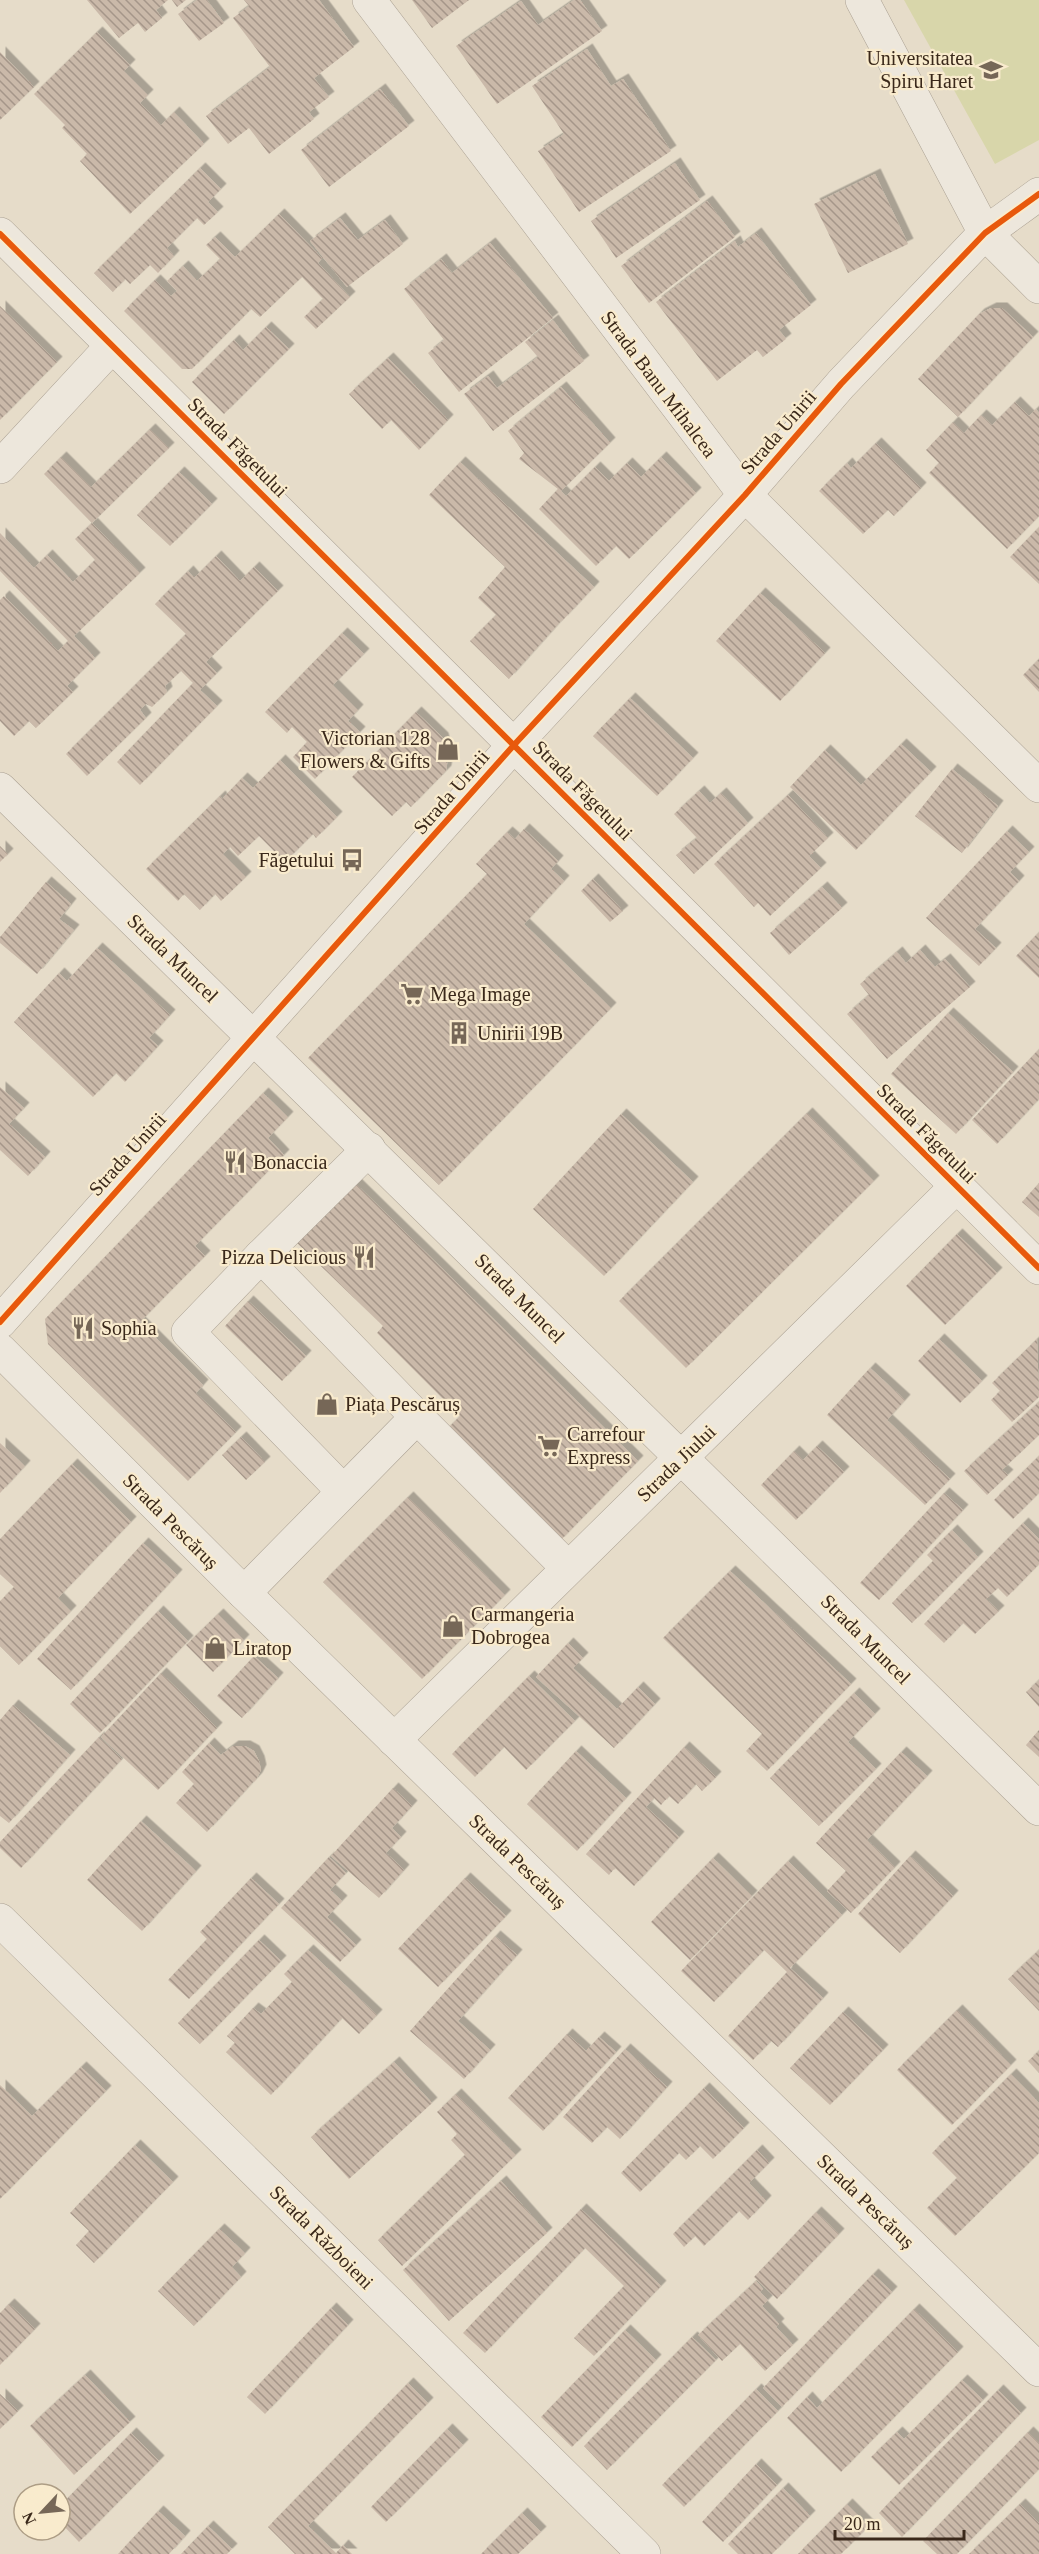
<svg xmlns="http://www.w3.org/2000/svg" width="1039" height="2554" font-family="'Times New Roman',serif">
	<defs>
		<pattern id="building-back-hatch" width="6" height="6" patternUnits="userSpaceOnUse" patternTransform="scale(1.5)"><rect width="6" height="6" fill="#cab9a9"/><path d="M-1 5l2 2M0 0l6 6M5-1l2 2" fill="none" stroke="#a59689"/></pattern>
		<filter id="shadow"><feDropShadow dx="5.5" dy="-5.5" stdDeviation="0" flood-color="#0004"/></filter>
	</defs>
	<rect width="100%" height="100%" fill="#e6dcc9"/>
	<polygon fill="#d8d6aa" points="904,0 1039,0 1039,140 995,164"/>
	<g fill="url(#building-back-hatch)" filter="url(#shadow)">
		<polygon points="87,0 168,0 156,10 162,18 145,32 138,23 119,38"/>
		<polygon points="172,0 186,0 177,7"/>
		<polygon points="197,0 207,0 224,23 199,41 178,14"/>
		<polygon points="244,0 319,0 354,47 314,78 329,97 309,112 314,119 269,154 249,128 228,144 206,116 270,67 233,18 249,6"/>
		<polygon points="412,0 469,0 432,28"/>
		<polygon points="574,0 580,0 602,31 497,104 456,46 521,1 538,25"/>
		<polygon points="97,32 130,65 124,71 148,95 140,103 161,125 174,112 204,144 130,214 80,161 87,154 62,128 65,125 34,94"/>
		<polygon points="587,49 611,86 623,79 671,151 579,212 538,151 564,134 532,86"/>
		<polygon points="0,52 34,87 0,120"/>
		<polygon points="380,89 409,126 329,187 301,150"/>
		<polygon points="675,163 700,200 616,258 591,221"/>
		<polygon points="200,168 221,189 208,202 218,212 204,225 197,218 167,248 174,256 158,273 150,265 130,284 125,279 113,292 94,273"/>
		<polygon points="875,174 908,244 848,273 814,204"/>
		<polygon points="707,201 735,237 649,303 621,266"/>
		<polygon points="279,214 322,258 318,263 350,297 316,329 304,317 323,299 302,277 260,317 251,309 192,369 182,369 124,311 155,280 171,296 177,291 167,281 183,266 197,281 220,259 206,245 215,237 235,257"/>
		<polygon points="340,218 358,240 385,220 403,244 347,287 310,241"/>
		<polygon points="756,233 811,305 779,330 786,339 763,357 757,350 717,381 656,302 735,241 738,247"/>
		<polygon points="490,243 553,318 459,392 428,353 444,340 404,289 441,259 452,273"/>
		<polygon points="0,306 57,362 0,420"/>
		<polygon points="991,308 1002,308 1033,337 958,417 918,379 979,314"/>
		<polygon points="553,320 584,361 493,431 464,394 488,376 497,388 538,357 525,342"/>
		<polygon points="266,327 289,349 224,414 192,382 234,340 243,350"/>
		<polygon points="388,358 448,420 419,450 391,420 382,429 349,394"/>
		<polygon points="561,387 610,443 561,491 566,496 595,467 609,481 627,463 641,477 661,457 696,493 629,559 616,546 596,566 539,509 558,489 519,459 524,453 508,431"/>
		<polygon points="1015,402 1029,416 1036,409 1039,413 1039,516 1007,549 929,473 939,463 926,450 953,422 964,433 981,415 992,425"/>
		<polygon points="150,429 169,448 92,523 140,573 74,636 95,658 67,686 73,692 36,728 29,721 14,736 0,721 0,600 4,596 58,651 68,641 0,571 0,533 34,568 47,555 73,582 95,560 75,539 92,523 44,474 61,457 91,487"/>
		<polygon points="876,443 921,488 894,516 888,510 863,534 819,491 847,463 851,468"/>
		<polygon points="460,462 594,587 562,621 538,599 561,621 509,679 470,641 496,615 478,598 505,567 429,495"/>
		<polygon points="179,472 212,504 170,546 137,515"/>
		<polygon points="1039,527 1039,584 1010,557"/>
		<polygon points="216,556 240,581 254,567 278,591 206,662 217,673 200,690 217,706 140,785 117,762 193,683 181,671 165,686 167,692 152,707 146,704 140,710 146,718 87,776 66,754 186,634 155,604 188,571 194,578"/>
		<polygon points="760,593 825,653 780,701 716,641"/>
		<polygon points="342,633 364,654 333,685 358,710 348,721 360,732 315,779 293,757 307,742 292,727 287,733 265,712"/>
		<polygon points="1039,659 1039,692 1023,675"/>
		<polygon points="630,698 693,758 657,796 593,736"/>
		<polygon points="416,712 443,738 448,758 446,771 411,807 406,802 392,816 352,777"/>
		<polygon points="901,744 931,772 856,850 790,787 825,750 861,785"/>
		<polygon points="280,760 337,817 316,838 313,834 285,862 259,836 238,856 230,847 223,854 246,877 221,901 215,894 200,910 184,894 178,901 146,869 220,796 222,799 242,778 253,788"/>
		<polygon points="952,769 998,806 962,853 915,816"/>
		<polygon points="699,791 710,803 721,793 748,823 694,874 676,855 697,838 674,814"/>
		<polygon points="788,795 828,838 809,856 821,868 770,916 758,903 754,907 714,864"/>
		<polygon points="524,829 558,861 551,869 564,881 524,924 611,1008 439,1185 308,1058 487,874 476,864 507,832 515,839"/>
		<polygon points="1007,831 1029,852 1010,872 1019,881 975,929 996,948 979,966 926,918"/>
		<polygon points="0,846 8,854 0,862"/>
		<polygon points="593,879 623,911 610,922 581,891"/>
		<polygon points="46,882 71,904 59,919 74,930 37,974 0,943 0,937"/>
		<polygon points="822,887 842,908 789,955 770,933"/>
		<polygon points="1039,932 1039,978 1016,956"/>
		<polygon points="97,948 170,1015 149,1038 158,1046 125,1082 116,1073 93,1097 14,1022 59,973 67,981"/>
		<polygon points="920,950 935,967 945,959 970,987 887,1059 847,1014 869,995 860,984 897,952 906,963"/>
		<polygon points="948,1013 1013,1072 956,1134 891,1074"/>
		<polygon points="1039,1049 1039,1099 997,1144 972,1120"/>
		<polygon points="0,1087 24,1108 9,1124 45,1157 28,1176 0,1150"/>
		<polygon points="263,1093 288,1117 268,1138 284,1155 195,1246 205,1256 140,1322 203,1385 196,1393 236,1432 188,1481 48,1344 45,1319"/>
		<polygon points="807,1113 874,1181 686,1368 619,1301"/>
		<polygon points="621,1114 693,1182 604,1276 533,1209"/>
		<polygon points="355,1183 638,1461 559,1542 445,1431 460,1416 377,1333 383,1326 296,1242"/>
		<polygon points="1039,1183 1039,1217 1022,1202"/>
		<polygon points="957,1234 997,1273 945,1325 906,1286"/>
		<polygon points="248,1301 306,1356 282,1381 225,1326"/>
		<polygon points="939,1339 982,1381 960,1403 918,1361"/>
		<polygon points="1037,1339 1039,1397 1012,1422 991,1400 1000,1391 992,1383"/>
		<polygon points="870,1368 905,1400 887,1420 950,1479 925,1505 827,1415"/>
		<polygon points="1039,1402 1039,1435 1002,1470 1008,1475 987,1495 964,1471"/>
		<polygon points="241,1437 265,1462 246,1480 222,1455"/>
		<polygon points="0,1443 25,1466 0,1493"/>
		<polygon points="817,1446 844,1472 796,1520 761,1485 794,1451 803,1460"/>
		<polygon points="1039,1456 1039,1493 1013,1519 994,1500"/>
		<polygon points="72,1464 131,1522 58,1598 71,1611 19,1665 0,1646 0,1601 14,1587 0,1574 0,1539"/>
		<polygon points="944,1493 963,1510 879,1600 860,1583"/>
		<polygon points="408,1497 505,1595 422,1679 323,1582"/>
		<polygon points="1023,1523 1039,1539 1039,1564 1007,1597 998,1588 986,1599 999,1611 975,1634 963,1623 944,1643 924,1624"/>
		<polygon points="952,1530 978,1557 912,1623 892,1603 933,1561 927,1555"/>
		<polygon points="143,1543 177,1575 71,1690 37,1659"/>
		<polygon points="730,1571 851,1684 767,1771 746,1751 762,1734 663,1638"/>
		<polygon points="158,1611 188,1641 100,1733 70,1704"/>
		<polygon points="218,1614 244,1640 213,1672 186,1645"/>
		<polygon points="568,1643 583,1658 573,1668 617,1709 638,1687 655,1704 614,1748 536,1677"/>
		<polygon points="254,1656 278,1678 242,1718 217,1696"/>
		<polygon points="161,1673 217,1728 158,1790 101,1737"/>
		<polygon points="529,1676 575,1721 526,1770 504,1747 475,1777 452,1754"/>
		<polygon points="1039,1680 1039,1707 1026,1692"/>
		<polygon points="854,1693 875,1714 848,1742 876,1769 819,1826 770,1778"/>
		<polygon points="13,1705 70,1755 9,1823 0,1816 0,1720"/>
		<polygon points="1039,1730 1039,1757 1026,1745"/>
		<polygon points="99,1737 122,1759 21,1868 0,1848 0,1842"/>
		<polygon points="209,1743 221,1755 233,1746 245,1746 254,1751 259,1761 261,1770 257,1778 207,1832 176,1803 194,1784 182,1772"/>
		<polygon points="684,1747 716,1777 702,1791 696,1784 678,1804 669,1796 661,1805 654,1798 646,1807 679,1837 634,1886 615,1868 609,1875 586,1854"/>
		<polygon points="576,1751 626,1798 577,1851 527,1804"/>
		<polygon points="901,1752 927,1776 867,1840 895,1867 851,1913 827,1891 846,1871 816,1843"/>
		<polygon points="393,1788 412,1806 392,1828 401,1837 386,1853 404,1870 379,1898 331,1856"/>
		<polygon points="141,1821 196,1871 142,1931 87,1880"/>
		<polygon points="910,1856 953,1896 900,1953 858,1914"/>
		<polygon points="329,1857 346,1873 330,1890 342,1901 327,1917 356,1945 340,1962 281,1908"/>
		<polygon points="713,1858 752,1896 690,1960 651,1922"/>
		<polygon points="788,1861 842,1915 790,1968 823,1998 778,2047 771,2041 753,2060 728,2036 787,1972 764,1950 714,2002 681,1971"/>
		<polygon points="251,1878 279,1904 189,1999 168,1980 207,1939 200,1932"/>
		<polygon points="465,1878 506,1916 438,1987 398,1949"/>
		<polygon points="495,1936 517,1955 458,2021 490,2050 464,2079 410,2031"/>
		<polygon points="259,1940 281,1961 200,2044 178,2023"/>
		<polygon points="308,1950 377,2015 359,2034 342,2018 271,2095 226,2052 235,2043 227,2036 253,2008 261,2014 292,1982 284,1974"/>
		<polygon points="1039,1950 1039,2011 1008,1979"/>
		<polygon points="957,2010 1011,2065 952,2125 897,2070"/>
		<polygon points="843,2012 883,2050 830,2105 790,2068"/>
		<polygon points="567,2034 586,2051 599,2037 616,2052 543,2131 508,2098"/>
		<polygon points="625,2049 667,2087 620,2139 607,2127 592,2143 563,2117"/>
		<polygon points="1039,2051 1039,2073 1028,2061"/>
		<polygon points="394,2062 432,2103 349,2179 311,2137"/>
		<polygon points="81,2067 106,2091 0,2199 0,2085 32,2116"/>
		<polygon points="1011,2074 1039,2103 1039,2153 955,2236 927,2208 957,2178 932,2153"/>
		<polygon points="704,2088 744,2128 713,2159 700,2146 686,2160 679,2153 640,2192 621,2173"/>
		<polygon points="456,2094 516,2155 402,2266 378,2240 465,2155 451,2140 457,2134 437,2112"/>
		<polygon points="135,2145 173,2182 94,2263 76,2245 89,2231 70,2213"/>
		<polygon points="757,2150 769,2163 749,2183 766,2201 748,2220 739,2211 704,2246 695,2236 684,2247 673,2234"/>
		<polygon points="501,2181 547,2233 449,2321 403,2270"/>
		<polygon points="581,2209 661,2286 594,2356 574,2338 624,2286 585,2248 485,2353 463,2333"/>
		<polygon points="816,2212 839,2234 777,2299 754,2277"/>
		<polygon points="219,2229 245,2253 232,2267 241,2277 194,2326 158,2291"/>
		<polygon points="873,2274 892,2292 782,2407 763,2388"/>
		<polygon points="756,2281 763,2289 760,2292 768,2300 762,2306 779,2324 776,2327 793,2345 765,2371 740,2344 722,2361 698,2335"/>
		<polygon points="9,2304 35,2329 0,2365 0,2313"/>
		<polygon points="331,2308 348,2325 265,2414 247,2397"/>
		<polygon points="914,2309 958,2352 841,2472 787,2418 807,2397 817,2408"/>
		<polygon points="625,2330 656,2360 572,2447 541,2417"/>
		<polygon points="692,2337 716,2360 607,2470 584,2446"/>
		<polygon points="85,2375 130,2422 74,2475 30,2426"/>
		<polygon points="962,2380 983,2400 899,2485 871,2457 897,2432 904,2439"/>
		<polygon points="408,2383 428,2403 308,2526 336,2553 343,2545 352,2554 295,2554 268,2527"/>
		<polygon points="756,2389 778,2411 684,2507 662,2485"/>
		<polygon points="998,2390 1021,2413 902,2537 879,2513"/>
		<polygon points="0,2394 18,2411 0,2429"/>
		<polygon points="447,2429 463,2445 386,2522 371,2507"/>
		<polygon points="1028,2432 1039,2443 1039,2469 957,2554 937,2554 923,2541"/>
		<polygon points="131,2433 159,2461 79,2542 60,2522 60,2506"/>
		<polygon points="756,2464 777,2485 723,2542 702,2522"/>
		<polygon points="783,2488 810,2516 772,2554 738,2554 728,2544"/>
		<polygon points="847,2504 869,2526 841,2554 798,2554"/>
		<polygon points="1020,2504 1039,2523 1039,2554 969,2554"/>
		<polygon points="158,2511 185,2536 169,2554 118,2554"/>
		<polygon points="522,2513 541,2532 518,2554 481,2554"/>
		<polygon points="208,2526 232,2549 227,2554 181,2554"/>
	</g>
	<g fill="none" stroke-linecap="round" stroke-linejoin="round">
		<g stroke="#aba193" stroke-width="34">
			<g id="minor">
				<polyline points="369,0 745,495 1039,786"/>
				<polyline points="862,0 985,233 1039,287"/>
				<polyline points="0,234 1039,1268"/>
				<polyline points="0,467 112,346"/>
				<polyline points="0,789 1039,1809"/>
				<polyline points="369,1149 261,1256 417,1417"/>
				<polyline points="261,1256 188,1332 343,1491"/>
				<polyline points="0,1322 514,745 745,495 841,384 985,233 1039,194"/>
				<polyline points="0,1350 244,1593 1039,2370"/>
				<polyline points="244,1593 417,1417 568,1568"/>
				<polyline points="394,1740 957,1186"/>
				<polyline points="0,1920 644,2554"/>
			</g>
		</g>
		<use href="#minor" stroke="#ede7dc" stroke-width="33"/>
		<g stroke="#f9ebcd" stroke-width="10">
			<g id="cycleway">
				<polyline points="0,234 1039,1268"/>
				<polyline points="0,1322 514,745 745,495 841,384 985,233 1039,194"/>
			</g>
		</g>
		<use href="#cycleway" stroke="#e8590c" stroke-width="6"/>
	</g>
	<defs>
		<g id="university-bare" transform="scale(1.8)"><path d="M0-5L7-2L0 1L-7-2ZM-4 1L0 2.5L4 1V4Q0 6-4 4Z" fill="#766757" stroke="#f9ebcd" stroke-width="2.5" paint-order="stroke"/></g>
		<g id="shop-bare" transform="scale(1.8)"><path d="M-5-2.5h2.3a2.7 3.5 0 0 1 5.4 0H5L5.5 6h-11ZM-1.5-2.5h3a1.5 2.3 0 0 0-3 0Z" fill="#766757" stroke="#f9ebcd" stroke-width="2.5" paint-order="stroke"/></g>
		<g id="bus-bare" transform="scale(1.8)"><path d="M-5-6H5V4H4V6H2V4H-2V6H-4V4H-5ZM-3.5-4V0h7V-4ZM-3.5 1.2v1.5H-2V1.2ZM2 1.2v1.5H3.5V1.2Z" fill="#766757" stroke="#f9ebcd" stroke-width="2.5" paint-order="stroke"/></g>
		<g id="supermarket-bare" transform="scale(1.8)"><path d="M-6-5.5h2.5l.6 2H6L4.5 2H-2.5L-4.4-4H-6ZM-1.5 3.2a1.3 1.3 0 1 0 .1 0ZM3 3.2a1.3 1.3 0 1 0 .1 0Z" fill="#766757" stroke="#f9ebcd" stroke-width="2.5" paint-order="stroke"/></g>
		<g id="building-bare" transform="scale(1.8)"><path d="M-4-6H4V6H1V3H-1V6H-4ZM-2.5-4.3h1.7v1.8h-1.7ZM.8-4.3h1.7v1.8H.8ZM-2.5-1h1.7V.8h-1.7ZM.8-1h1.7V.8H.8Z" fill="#766757" stroke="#f9ebcd" stroke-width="2.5" paint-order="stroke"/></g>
		<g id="restaurant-bare" transform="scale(1.8)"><path d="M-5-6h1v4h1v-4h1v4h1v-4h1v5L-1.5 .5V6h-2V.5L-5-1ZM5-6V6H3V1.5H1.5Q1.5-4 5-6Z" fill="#766757" stroke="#f9ebcd" stroke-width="2.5" paint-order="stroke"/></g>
	</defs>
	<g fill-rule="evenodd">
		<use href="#university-bare" x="991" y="70"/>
		<use href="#shop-bare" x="448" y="749"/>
		<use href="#bus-bare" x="352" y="860"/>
		<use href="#supermarket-bare" x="412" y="994"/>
		<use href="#building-bare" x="459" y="1033"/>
		<use href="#restaurant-bare" x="235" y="1162"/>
		<use href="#restaurant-bare" x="364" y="1257"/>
		<use href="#restaurant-bare" x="83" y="1328"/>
		<use href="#shop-bare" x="327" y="1404"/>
		<use href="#supermarket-bare" x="549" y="1446"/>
		<use href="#shop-bare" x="453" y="1626"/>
		<use href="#shop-bare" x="215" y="1648"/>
	</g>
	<g text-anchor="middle" stroke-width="4.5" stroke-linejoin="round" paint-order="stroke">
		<g font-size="20" fill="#3a281a" stroke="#f9ebcd" text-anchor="start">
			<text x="973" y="65" text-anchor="end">Universitatea<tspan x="973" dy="23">Spiru Haret</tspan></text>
			<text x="430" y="745" text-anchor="end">Victorian 128<tspan x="430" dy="23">Flowers &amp; Gifts</tspan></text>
			<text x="334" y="867" text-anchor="end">Făgetului</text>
			<text x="430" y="1001">Mega Image</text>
			<text x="477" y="1040">Unirii 19B</text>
			<text x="253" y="1169">Bonaccia</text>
			<text x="346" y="1264" text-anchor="end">Pizza Delicious</text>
			<text x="101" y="1335">Sophia</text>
			<text x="345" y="1411">Piața Pescăruș</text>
			<text x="567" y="1441">Carrefour<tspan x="567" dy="23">Express</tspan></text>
			<text x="471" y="1621">Carmangeria<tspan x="471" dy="23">Dobrogea</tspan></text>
			<text x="233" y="1655">Liratop</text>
		</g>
		<g font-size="20" fill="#3a281a" stroke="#f9ebcd">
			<text transform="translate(659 384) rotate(53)" y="7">Strada Banu Mihalcea</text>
			<text transform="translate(778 432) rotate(-49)" y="7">Strada Unirii</text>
			<text transform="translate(238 447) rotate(45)" y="7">Strada Făgetului</text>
			<text transform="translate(583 790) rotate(45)" y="7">Strada Făgetului</text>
			<text transform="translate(451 792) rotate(-49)" y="7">Strada Unirii</text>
			<text transform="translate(173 958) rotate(44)" y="7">Strada Muncel</text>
			<text transform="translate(927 1133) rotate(45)" y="7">Strada Făgetului</text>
			<text transform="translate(127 1154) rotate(-48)" y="7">Strada Unirii</text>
			<text transform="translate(520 1298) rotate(45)" y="7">Strada Muncel</text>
			<text transform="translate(676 1463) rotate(-44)" y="7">Strada Jiului</text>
			<text transform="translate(171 1521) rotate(45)" y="7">Strada Pescăruș</text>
			<text transform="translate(866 1639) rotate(45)" y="7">Strada Muncel</text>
			<text transform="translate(518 1861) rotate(44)" y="7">Strada Pescăruș</text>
			<text transform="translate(866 2201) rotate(44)" y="7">Strada Pescăruș</text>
			<text transform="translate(322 2237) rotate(45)" y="7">Strada Războieni</text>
		</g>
	</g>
	<g transform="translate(42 2512) rotate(244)"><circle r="28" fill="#f9ebcd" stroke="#ad9d85" stroke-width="1.5"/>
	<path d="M0-4.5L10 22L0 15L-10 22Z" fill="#766757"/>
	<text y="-9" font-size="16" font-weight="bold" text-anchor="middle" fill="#3a281a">N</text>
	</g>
	<path d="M835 2530v9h129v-9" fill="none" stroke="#3a281a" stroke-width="3"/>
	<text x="844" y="2530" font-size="18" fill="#3a281a" stroke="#f9ebcd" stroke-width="4.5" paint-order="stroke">20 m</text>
</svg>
